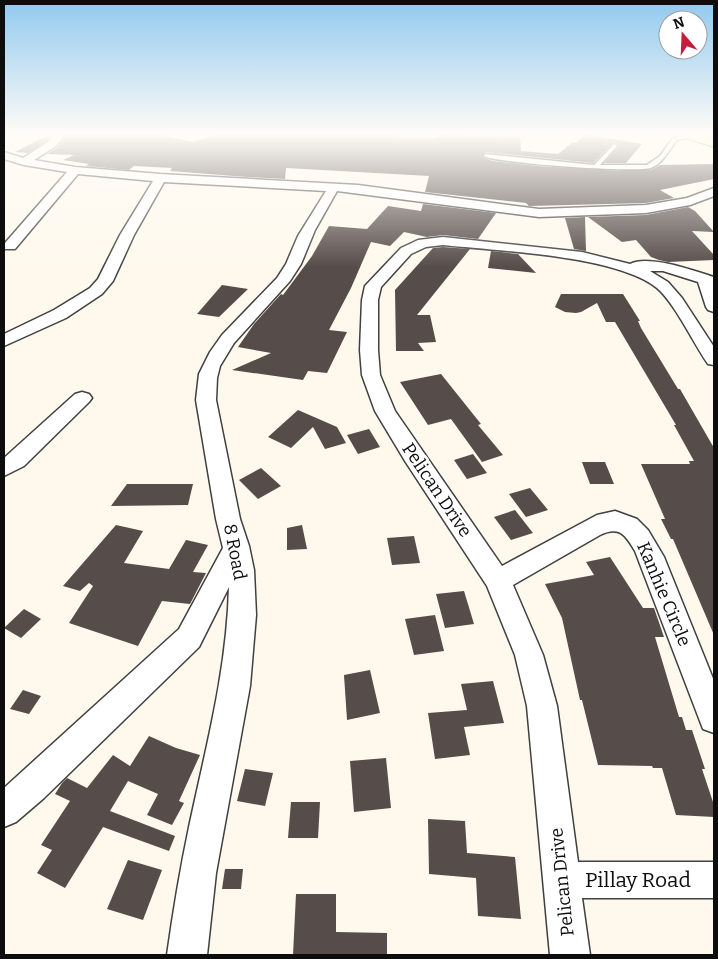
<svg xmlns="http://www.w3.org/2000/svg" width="718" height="959" font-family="Bitter,serif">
	<rect width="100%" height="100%" fill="#fff9ed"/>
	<g fill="#564c49">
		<polygon points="71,133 154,133 193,142 220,133 394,133 397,137 437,138 438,135 520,137 521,151 558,154 573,142 577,143 584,134 642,144 626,163 604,163 618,147 618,144 614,142 593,163 486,152 481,157 493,161 538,166 620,171 651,170 660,165 714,164 714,179 660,190 674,198 646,203 529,206 526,203 425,192 429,176 286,168 285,179 247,177 170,171 172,168 134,166 129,170 86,166 89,164 63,160 74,155 47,154 57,148 66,136"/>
		<polygon points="46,136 50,137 47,141 28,153 15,152"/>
		<polygon points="423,204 496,213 478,239 443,235 427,237 404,232 390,246 371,242 351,288 329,330 347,332 327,373 308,371 303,380 232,370 271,353 238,347 254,324 281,294 283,295 312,256 329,226 367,229 388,206 421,211"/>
		<polygon points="688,207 695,211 714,232 692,231 714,255 714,260 668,262 659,260 651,257 636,240 622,242 588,217 646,215"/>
		<polygon points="585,217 586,251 574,249 565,218"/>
		<polygon points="443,247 470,249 417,315 430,315 436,342 418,343 424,351 396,351 395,290 433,248"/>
		<polygon points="491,251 518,254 536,273 488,268"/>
		<polygon points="222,285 248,289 219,317 197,314"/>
		<polygon points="561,294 623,294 640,321 638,321 641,328 678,389 680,389 714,448 714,635 673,539 671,539 661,519 665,519 641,464 690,464 689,461 694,461 674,425 676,425 615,322 606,322 597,303 581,312 576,313 565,312 555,307"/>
		<polygon points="441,374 481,424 478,425 503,455 482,462 451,419 428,425 400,382"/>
		<polygon points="298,410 337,427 346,443 325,449 313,427 291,448 268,437"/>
		<polygon points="369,429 380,447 358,454 347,435"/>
		<polygon points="473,454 487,473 467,479 454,460"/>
		<polygon points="582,462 605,462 614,484 590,484"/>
		<polygon points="261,468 281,486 258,499 239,480"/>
		<polygon points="127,484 193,484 188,505 111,506"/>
		<polygon points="530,488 548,510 526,517 509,494"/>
		<polygon points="515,510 533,533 511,540 494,517"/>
		<polygon points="116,525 143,531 124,563 169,569 186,540 208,545 193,572 206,573 190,604 162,601 138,646 69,623 93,586 89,583 80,591 63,586"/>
		<polygon points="302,525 307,549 287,550 287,528"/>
		<polygon points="414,536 420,563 392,565 387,538"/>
		<polygon points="610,557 643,608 654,608 664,637 655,637 679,717 682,717 686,730 692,730 705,769 702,769 714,805 714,817 676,815 662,768 653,768 652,766 598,765 582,700 580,700 562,618 545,584 594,575 586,562"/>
		<polygon points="464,591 474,624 445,628 436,594"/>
		<polygon points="24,609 41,619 21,638 4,628"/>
		<polygon points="435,615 444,651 414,655 405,619"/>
		<polygon points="370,670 380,713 347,720 344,675"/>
		<polygon points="493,681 504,723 464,727 470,755 435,759 428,713 467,710 461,684"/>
		<polygon points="23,690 41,696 29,714 10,709"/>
		<polygon points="149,736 176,748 200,755 179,801 184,803 172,825 147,815 158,794 128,781 110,811 175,836 169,851 103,827 65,888 37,873 52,850 41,845 70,801 55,794 62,783 67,778 87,788 113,755 130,766"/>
		<polygon points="386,758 391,808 354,812 350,761"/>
		<polygon points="245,769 273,773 265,806 237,801"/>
		<polygon points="291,802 320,802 318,838 288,838"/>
		<polygon points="428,819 465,821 467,853 515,857 521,919 478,916 476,878 429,874"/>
		<polygon points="128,860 162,870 143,920 107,909"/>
		<polygon points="225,869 243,869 241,889 222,889"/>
		<polygon points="296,894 336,894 336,932 387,933 387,955 293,955"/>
	</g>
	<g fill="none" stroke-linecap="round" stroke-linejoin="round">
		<g stroke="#404040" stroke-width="3">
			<path id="lane" d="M691 134 693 137 677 140C669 150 663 163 651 168 635 173 497 163 483 156L486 154 594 165 614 144 617 146 600 165H647L660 156 673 138Z"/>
		</g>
		<g stroke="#404040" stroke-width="3">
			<g id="street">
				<path d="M55 133H66L56 146 34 160 75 167 160 174 358 185 539 209 646 205 687 198 714 188V196L690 205 646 213 539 217 337 191 315 230 301 264 290 281 234 343 220 366 217 378 216 400 240 519 249 546 254 570 256 615 250 686 216 873 207 955H167C173 912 180 870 189 827 206 747 227 670 229 587L199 647 44 798 16 822 4 827V788L179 629 223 548 216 519 196 400 199 374 210 352 222 335 277 278 286 264 298 236 326 191 164 182 134 235 113 281 102 294 66 318 4 346V334L54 310 90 288 98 279 120 235 153 181 78 174 15 249H5V243L67 172 24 165 4 159V152L23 158 48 142Z"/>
				<path d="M443 237 582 252 630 264C648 254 695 271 714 277V312L708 310 706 307 698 282 663 271H650L668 282 682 298 714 347V365L708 364C694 344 674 302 657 288 616 255 497 251 443 245L426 247 411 254 381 287 378 300V350L380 375 395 411 502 566 597 515 615 511 637 519 648 530 664 557 714 681V733L703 729 635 551C625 534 619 526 600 535L513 585 543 655 557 706 578 862H714V898H582L590 955H550L527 706 515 655 487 586 405 461 375 411 362 375 360 350 362 300 365 286 401 248 418 240Z"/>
				<polygon points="82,392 89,394 92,398 89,402 24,466 4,476 4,458 75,394"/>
			</g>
		</g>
		<g stroke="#2f2f2f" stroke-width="2">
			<polygon id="secondary" points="677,133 696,133 714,139 714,147 679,136"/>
		</g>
		<use href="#lane" fill="#fff" fill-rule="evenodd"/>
		<use href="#street" fill="#fff" fill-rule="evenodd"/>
		<use href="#secondary" fill="#ffe9a8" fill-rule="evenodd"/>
	</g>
	<linearGradient id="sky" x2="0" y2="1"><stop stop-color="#91c9ef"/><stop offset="0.5" stop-color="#fffcf7"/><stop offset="1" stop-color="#fffcf7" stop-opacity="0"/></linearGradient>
	<rect width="718" height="268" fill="url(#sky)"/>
	<g text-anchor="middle" stroke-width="5" stroke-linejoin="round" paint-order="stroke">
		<g font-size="18" fill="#0d0d0d" stroke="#fff">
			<text transform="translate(437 490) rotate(56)" y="6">Pelican Drive</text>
			<text transform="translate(235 552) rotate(79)" y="6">8 Road</text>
			<text transform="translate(664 594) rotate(67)" y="6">Kanhie Circle</text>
			<text transform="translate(562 882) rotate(-96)" y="6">Pelican Drive</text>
		</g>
		<g font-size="21" fill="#0d0d0d" stroke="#fff">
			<text x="638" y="887">Pillay Road</text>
		</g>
	</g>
	<rect width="718" height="959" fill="none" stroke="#0d0d0d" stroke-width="10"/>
	<g transform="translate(683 35) rotate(341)"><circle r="24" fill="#ffffff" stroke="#9e9e9e"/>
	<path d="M0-4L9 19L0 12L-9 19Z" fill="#c41d3c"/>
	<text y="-8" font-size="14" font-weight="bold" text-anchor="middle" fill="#0d0d0d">N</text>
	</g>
</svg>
